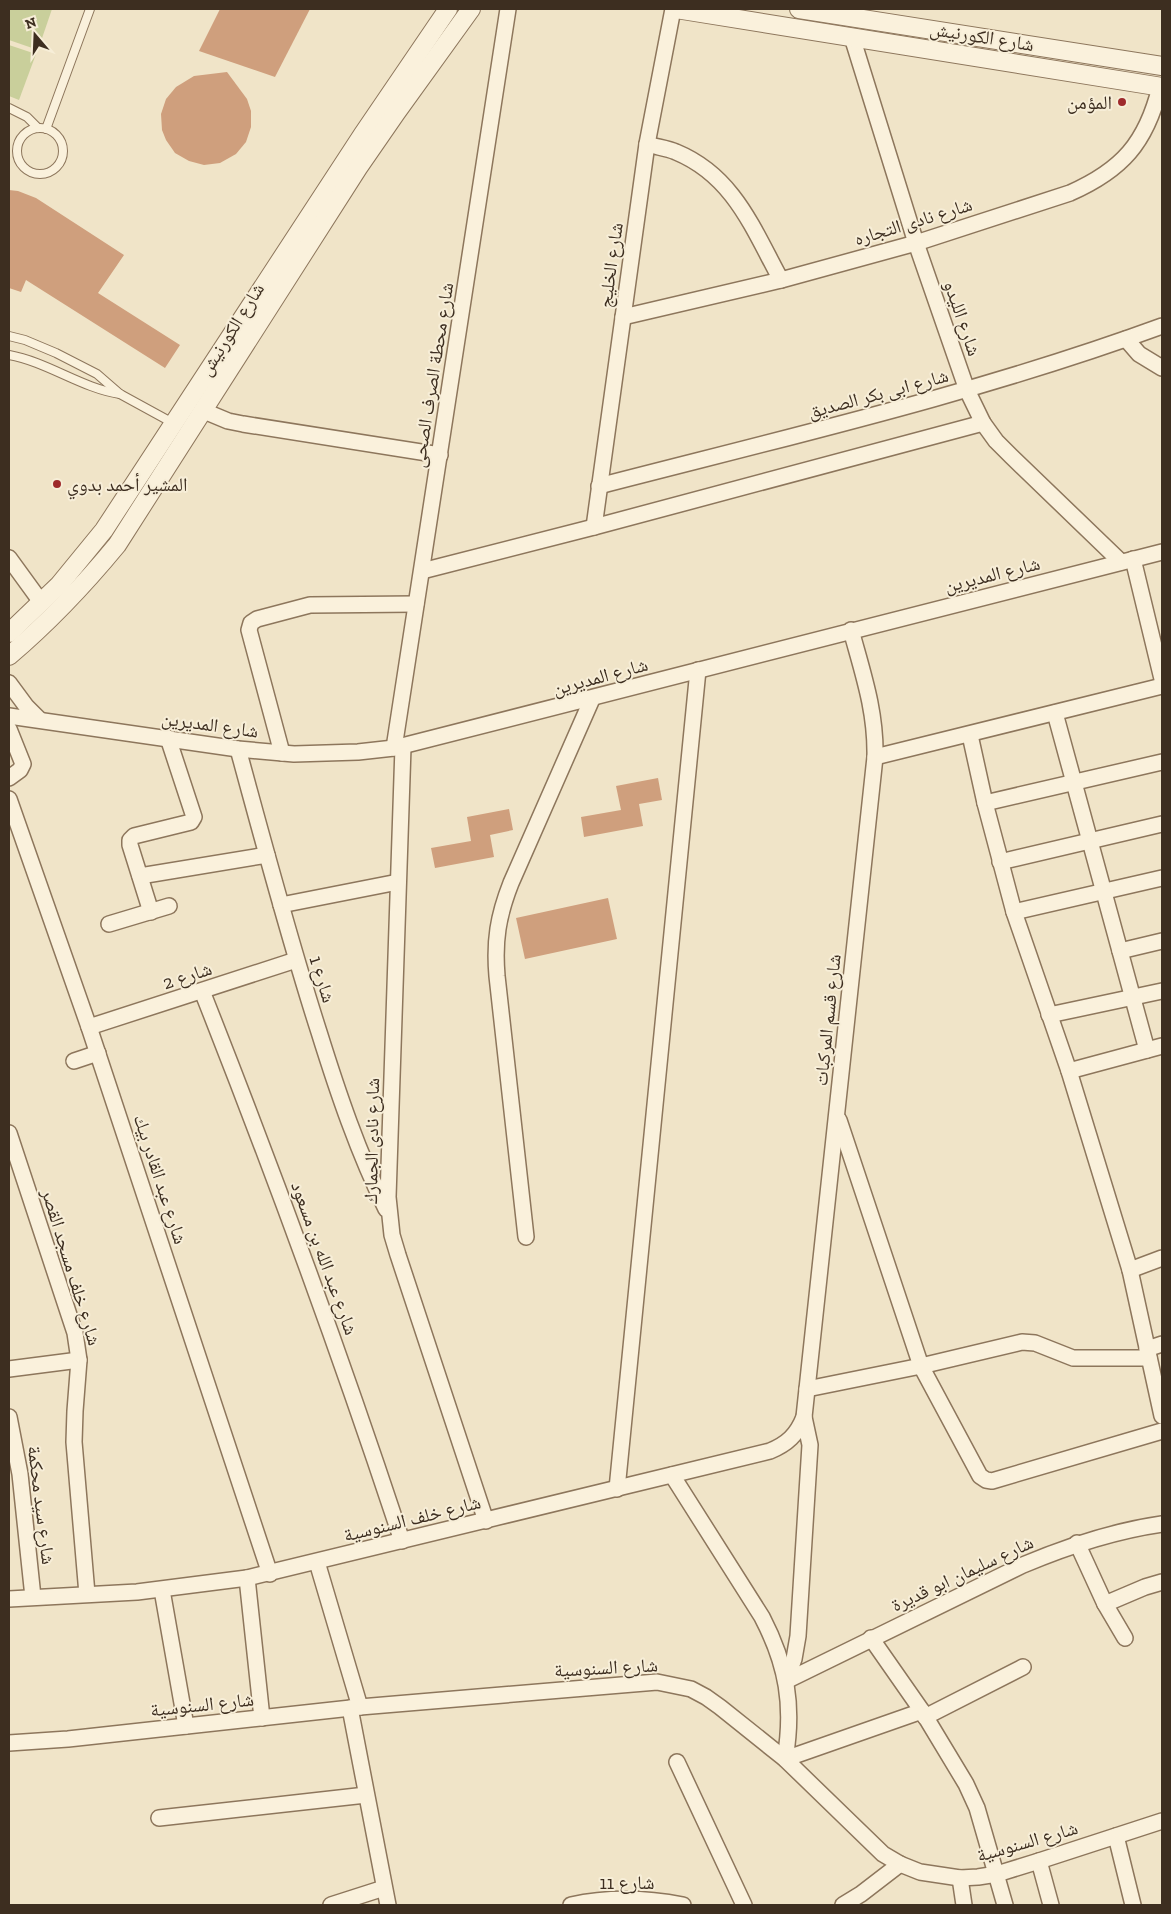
<svg xmlns="http://www.w3.org/2000/svg" width="1171" height="1914" font-family="'Zilla Slab','Noto Naskh Arabic',serif">
	<rect width="100%" height="100%" fill="#f0e4c8"/>
	<g fill="#c9cf9b">
		<polygon points="9,9 52,9 38,50 9,40"/>
		<polygon points="9,45 36,54 19,100 9,96"/>
	</g>
	<g fill="#cf9f7d">
		<polygon points="220,9 310,9 275,77 199,51"/>
		<polygon points="227,72 247,99 251,111 251,127 246,142 236,154 220,163 204,165 189,161 175,153 166,140 162,130 161,114 166,99 176,87 194,76"/>
		<polygon points="9,190 18,191 36,198 124,255 98,293 180,345 165,368 26,280 21,292 9,288"/>
		<polygon points="658,778 662,800 639,804 643,826 584,837 581,817 621,810 616,786"/>
		<polygon points="509,809 513,830 490,835 494,857 435,868 431,848 471,841 467,817"/>
		<polygon points="608,898 617,939 525,959 516,918"/>
	</g>
	<g fill="none" stroke-linecap="round" stroke-linejoin="round">
		<g stroke="#8d765c" stroke-width="10">
			<g id="service">
				<polyline points="9,108 27,117 38,128"/>
				<circle cx="40" cy="151" r="23"/>
				<polyline points="46,129 90,9"/>
				<polyline points="9,336 25,340 56,353 97,374 120,394 173,423"/>
				<path d="M9 355C48 362 81 388 120 394"/>
			</g>
		</g>
		<g stroke="#8d765c" stroke-width="18">
			<g id="minor">
				<polyline points="852,37 916,243 967,390 983,423 996,441 1011,456 1121,562"/>
				<path d="M647 144C656 147 667 148 676 152 734 176 753 229 781 280"/>
				<path d="M623 317 781 280 916 243 1070 193C1122 170 1146 143 1160 87"/>
				<polyline points="1126,339 1139,354 1162,368"/>
				<polyline points="204,411 228,421 243,424 440,455"/>
				<path d="M599 486C788 437 979 393 1162 326"/>
				<polyline points="594,527 647,144 673,9"/>
				<polyline points="9,558 41,602"/>
				<polyline points="1133,559 1162,679"/>
				<polyline points="422,571 594,527 983,423"/>
				<polyline points="9,683 26,706 39,719"/>
				<polyline points="1055,713 1147,1050"/>
				<polyline points="9,716 238,749 294,754 358,752 394,748 1162,552"/>
				<polyline points="9,729 23,764 20,770 9,778"/>
				<polyline points="970,735 985,803 1014,912 1069,1071 1130,1270 1162,1416"/>
				<polyline points="403,747 388,1197 392,1235 398,1255 486,1521"/>
				<polyline points="394,748 508,9"/>
				<path d="M238 749C264 844 289 939 319 1032 338 1093 358 1152 386 1209"/>
				<polyline points="282,753 249,630 251,623 257,619 310,605 416,604"/>
				<polyline points="875,757 1162,686"/>
				<polyline points="9,799 89,1027 270,1574"/>
				<polyline points="985,803 1162,762"/>
				<polyline points="1000,862 1162,824"/>
				<polyline points="140,876 267,855"/>
				<polyline points="281,905 398,882"/>
				<polyline points="151,912 130,845 130,840 134,836 191,822 194,817 168,738"/>
				<polyline points="1014,912 1162,878"/>
				<polyline points="109,924 169,906"/>
				<polyline points="1120,951 1162,941"/>
				<path d="M202 991C274 1173 341 1356 402 1541"/>
				<polyline points="1049,1015 1162,991"/>
				<polyline points="89,1027 296,960"/>
				<polyline points="74,1061 98,1053"/>
				<polyline points="1069,1071 1162,1046"/>
				<polyline points="839,1120 921,1366 980,1476 986,1480 992,1481 1162,1431"/>
				<polyline points="9,1133 75,1333 79,1360 75,1411 74,1442 87,1594"/>
				<path d="M526 1237 497 976C494 941 498 916 511 883L592 699"/>
				<polyline points="1130,1270 1162,1258"/>
				<polyline points="1147,1349 1162,1344"/>
				<polyline points="9,1369 79,1360"/>
				<polyline points="807,1389 921,1366 1022,1342 1035,1343 1073,1358 1149,1358"/>
				<polyline points="9,1417 20,1474 33,1597"/>
				<path d="M672 1475 762 1617C787 1665 794 1706 785 1759L922 1711"/>
				<polyline points="617,1489 698,670"/>
				<polyline points="1077,1543 1105,1604 1125,1638"/>
				<polyline points="317,1562 360,1707"/>
				<polyline points="247,1578 262,1718"/>
				<polyline points="162,1590 186,1726"/>
				<path d="M9 1599 137 1592 247 1578 770 1451C787 1444 797 1435 804 1417L875 757C876 711 863 674 851 630"/>
				<polyline points="1105,1604 1145,1587 1162,1582"/>
				<polyline points="871,1638 922,1711 966,1784 977,1808 1005,1905"/>
				<path d="M786 1681 1023 1565C1068 1546 1113 1531 1162 1524"/>
				<polyline points="786,1681 794,1659 798,1636 810,1445 804,1417"/>
				<polyline points="350,1708 388,1905"/>
				<polyline points="925,1717 1023,1667"/>
				<polyline points="9,1743 68,1739 360,1707 657,1682 691,1689 706,1697 720,1707 785,1759 883,1854 900,1864 920,1872 960,1878 978,1877 997,1874 1039,1861 1162,1821"/>
				<polyline points="677,1762 744,1905"/>
				<polyline points="159,1818 366,1795"/>
				<polyline points="1116,1836 1133,1905"/>
				<polyline points="1039,1861 1051,1905"/>
				<polyline points="960,1878 964,1905"/>
				<polyline points="331,1905 384,1888"/>
				<path d="M571 1905C608 1897 646 1898 683 1905"/>
				<polyline points="843,1905 861,1894 900,1864"/>
			</g>
		</g>
		<g stroke="#8d765c" stroke-width="20">
			<g id="tertiary">
				<polyline points="676,9 1162,87"/>
				<polyline points="799,9 1162,66"/>
				<polyline points="9,633 59,585 104,530 363,134 448,9"/>
				<path d="M9 656C49 622 84 585 117 545L358 168 396 113 471 9"/>
			</g>
		</g>
		<use href="#service" stroke="#faf1dc" stroke-width="8"/>
		<use href="#minor" stroke="#faf1dc" stroke-width="15"/>
		<use href="#tertiary" stroke="#faf1dc" stroke-width="18"/>
	</g>
	<g fill="#9e2a2b" stroke="#f7eed8" stroke-width="2">
		<circle cx="1122" cy="102" r="5"/>
		<circle cx="57" cy="484" r="5"/>
	</g>
	<g text-anchor="middle" stroke-width="4" stroke-linejoin="round" paint-order="stroke">
		<g font-size="19" fill="#3d2e20" stroke="#f7eed8">
			<text transform="translate(982 36) rotate(9)" y="7">شارع الكورنيش</text>
			<text transform="translate(913 221) rotate(-17)" y="7">شارع نادى التجاره</text>
			<text transform="translate(610 265) rotate(-82)" y="7">شارع الخليج</text>
			<text transform="translate(963 318) rotate(71)" y="7">شارع الليدو</text>
			<text transform="translate(231 329) rotate(-58)" y="7">شارع الكورنيش</text>
			<text transform="translate(432 375) rotate(-81)" y="7">شارع محطة الصرف الصحى</text>
			<text transform="translate(878 393) rotate(-15)" y="7">شارع ابى بكر الصديق</text>
			<text transform="translate(992 574) rotate(-14)" y="7">شارع المديرين</text>
			<text transform="translate(600 676) rotate(-15)" y="7">شارع المديرين</text>
			<text transform="translate(210 724) rotate(8)" y="7">شارع المديرين</text>
			<text transform="translate(187 975) rotate(-18)" y="7">شارع 2</text>
			<text transform="translate(323 979) rotate(73)" y="7">شارع 1</text>
			<text transform="translate(827 1020) rotate(-84)" y="7">شارع قسم المركبات</text>
			<text transform="translate(371 1141) rotate(-89)" y="7">شارع نادى الجمارك</text>
			<text transform="translate(161 1179) rotate(72)" y="7">شارع عبد القادر بيك</text>
			<text transform="translate(325 1258) rotate(70)" y="7">شارع عبد الله بن مسعود</text>
			<text transform="translate(72 1267) rotate(73)" y="7">شارع خلف مسجد القصر</text>
			<text transform="translate(42 1505) rotate(83)" y="7">شارع سيد محكمة</text>
			<text transform="translate(412 1518) rotate(-14)" y="7">شارع خلف السنوسية</text>
			<text transform="translate(962 1573) rotate(-25)" y="7">شارع سليمان ابو قديرة</text>
			<text transform="translate(606 1667) rotate(-3)" y="7">شارع السنوسية</text>
			<text transform="translate(202 1704) rotate(-6)" y="7">شارع السنوسية</text>
			<text transform="translate(1027 1841) rotate(-16)" y="7">شارع السنوسية</text>
			<text x="627" y="1889">شارع 11</text>
		</g>
		<g font-size="19" fill="#3d2e20" stroke="#f7eed8" text-anchor="end">
			<text x="1112" y="109">المؤمن</text>
			<text x="67" y="491" text-anchor="start">المشير أحمد بدوي</text>
		</g>
	</g>
	<rect width="1171" height="1914" fill="none" stroke="#3d2e20" stroke-width="20"/>
	<g transform="translate(35 35) rotate(341)" stroke="#f7eed8" stroke-width="4" paint-order="stroke">
	<path d="M0-4L9 19L0 12L-9 19Z" fill="#3d2e20"/>
	<text y="-8" font-size="14" font-weight="bold" text-anchor="middle" fill="#3d2e20">N</text>
	</g>
</svg>
